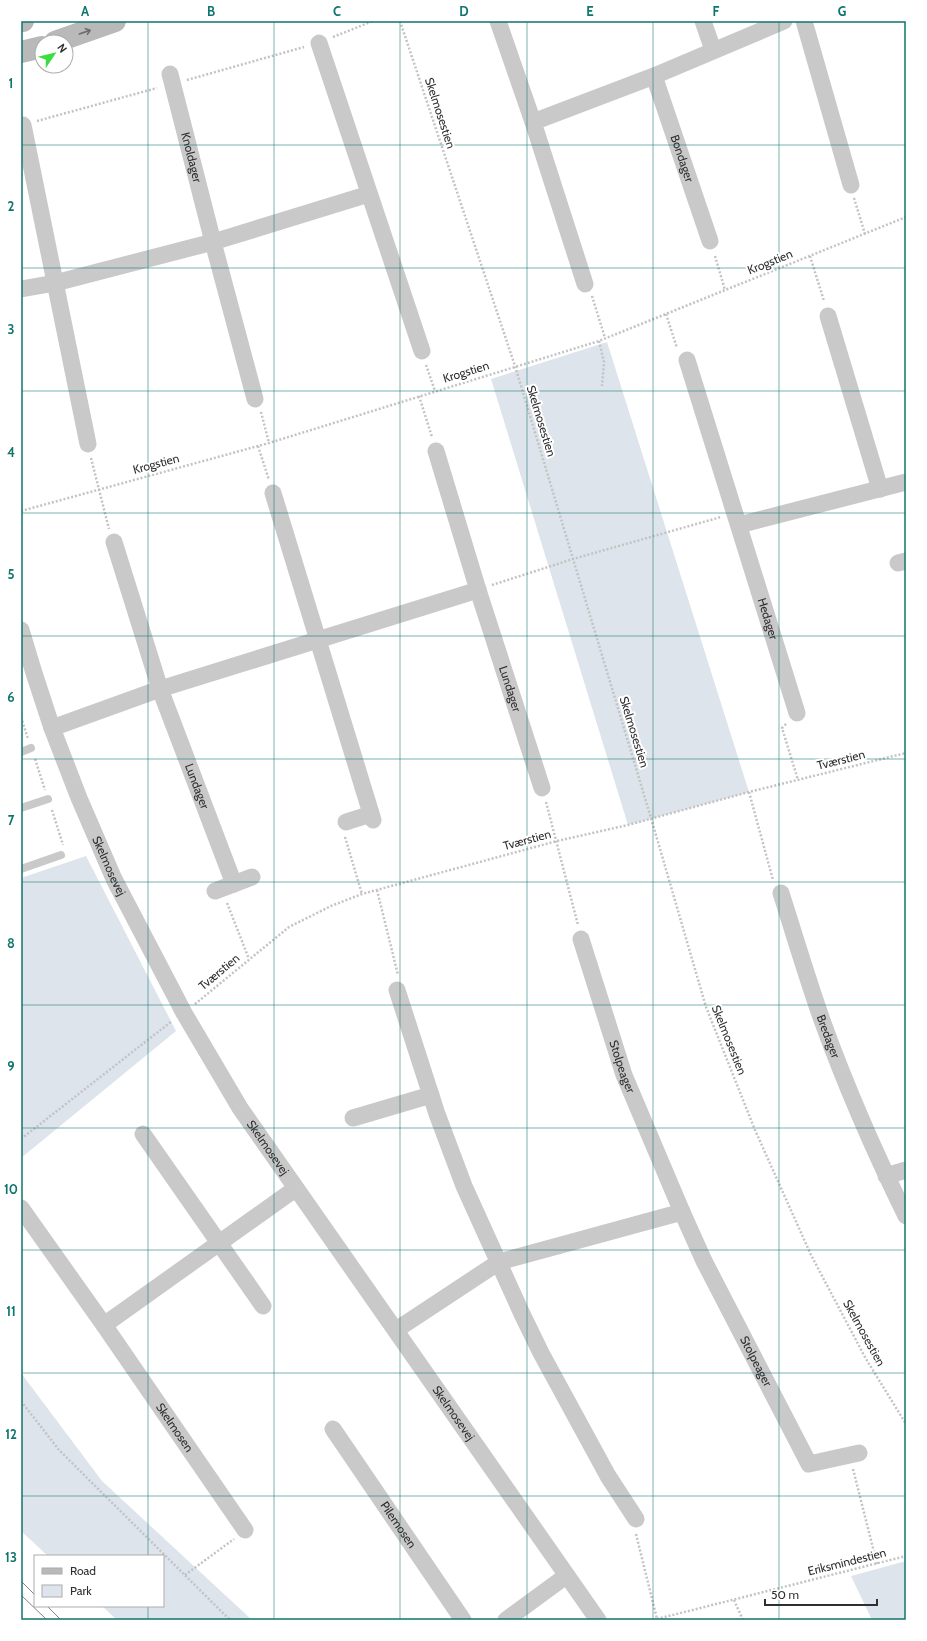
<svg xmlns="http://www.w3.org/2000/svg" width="927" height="1641" font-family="Cabin,sans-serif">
	<rect width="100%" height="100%" fill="#fff"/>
	<g fill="#dee4ec">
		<polygon points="607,342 749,792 628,825 491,379"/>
		<polygon points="86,856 176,1031 21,1158 21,878"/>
		<polygon points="21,1373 102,1481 252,1620 117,1620 102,1606 163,1606 163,1556 48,1556 21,1531"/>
		<polygon points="906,1561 906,1620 872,1620 851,1576"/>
	</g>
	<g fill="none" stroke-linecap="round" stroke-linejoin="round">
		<g stroke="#c3c3c3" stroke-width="2.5" stroke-dasharray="2 2" stroke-linecap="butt">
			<polyline points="400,21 515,366 651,818 706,1007 755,1130 811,1255 866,1359 906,1424"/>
			<polyline points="333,37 373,21"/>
			<polyline points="187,80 304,47"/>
			<polyline points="37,121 157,88"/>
			<polyline points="854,198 865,234"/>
			<polyline points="715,256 725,290"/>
			<polyline points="810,256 824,301"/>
			<polyline points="592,296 605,338"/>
			<polyline points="666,314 677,348"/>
			<polyline points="599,341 604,362 602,386"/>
			<polyline points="426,365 435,391"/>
			<polyline points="419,396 432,437"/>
			<polyline points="261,412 269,443"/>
			<polyline points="258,446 269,480"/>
			<polyline points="91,458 109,529"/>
			<polyline points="21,511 269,443 599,341 906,217"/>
			<polyline points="492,585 573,559 721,517"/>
			<polyline points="21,717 28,739"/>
			<polyline points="786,724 782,728 798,780"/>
			<polyline points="35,759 45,790"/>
			<polyline points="749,792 773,880"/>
			<polyline points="546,802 578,925"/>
			<polyline points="52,810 63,845"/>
			<polyline points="345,837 362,894"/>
			<polyline points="377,890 398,975"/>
			<polyline points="227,903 249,959"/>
			<polyline points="195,1004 289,927 331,906 362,894 557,841 628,825 749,792 906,753"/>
			<polyline points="21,1139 172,1021"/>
			<polyline points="21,1401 59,1450 230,1620"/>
			<polyline points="853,1469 877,1564"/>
			<polyline points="636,1534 657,1619"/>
			<polyline points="185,1575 234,1539"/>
			<polyline points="734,1600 743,1620"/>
			<polyline points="653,1620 906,1556"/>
		</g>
		<g stroke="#c9c9c9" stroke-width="8">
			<polyline points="21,752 31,748"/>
			<polyline points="21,808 48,799"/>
			<polyline points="21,869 61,855"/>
		</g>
		<g stroke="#c9c9c9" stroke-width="17">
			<polyline points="498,21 533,122 585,284"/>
			<polyline points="703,21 713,50"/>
			<polyline points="804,21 851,185"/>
			<polyline points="319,43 422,351"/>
			<path id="s1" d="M170 74 213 242 255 399"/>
			<path id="s2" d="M654 76 710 241"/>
			<polyline points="533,122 654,76 784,21"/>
			<polyline points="23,125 88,444"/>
			<polyline points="21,289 55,283 213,242 369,194"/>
			<polyline points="828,316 880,489"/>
			<path id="s3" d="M687 360 797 713"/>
			<path id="s4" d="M436 451 478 590 542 788"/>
			<polyline points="273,493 373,820"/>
			<polyline points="739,525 906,482"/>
			<path id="s5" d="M114 542 160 689 234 884"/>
			<polyline points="898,563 906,561"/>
			<path id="s6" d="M21 630 34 673 52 728 79 798 114 879 184 1013 240 1108 598 1620"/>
			<polyline points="52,728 160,689 478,590"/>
			<polyline points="346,822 371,814"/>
			<polyline points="215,891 252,877"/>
			<path id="s7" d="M781 893C795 937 808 981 823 1023 847 1089 875 1153 906 1216"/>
			<path id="s8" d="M581 939 624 1075 682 1212 704 1261 809 1464 859 1453"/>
			<polyline points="397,990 437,1114 464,1186 522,1314 541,1353 608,1476 636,1519"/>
			<polyline points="353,1118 431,1095"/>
			<polyline points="143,1134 263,1306"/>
			<polyline points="886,1176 906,1170"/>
			<path id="s9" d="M21 1208 104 1325 245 1530"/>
			<polyline points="104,1325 295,1189"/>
			<polyline points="396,1330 499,1262 682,1212"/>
			<path id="s10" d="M333 1429 463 1620"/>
			<polyline points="506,1620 566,1576"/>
		</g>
		<g stroke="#b9b9b9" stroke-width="22">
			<polyline points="21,21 23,21"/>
			<polyline points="55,42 115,21"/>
			<polyline points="21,52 42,47"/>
		</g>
		<g stroke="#848484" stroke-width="1">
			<polyline points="21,1581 35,1595"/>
			<polyline points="21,1595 47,1620"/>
			<polyline points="47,1606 61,1620"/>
		</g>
	</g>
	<defs><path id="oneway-shaft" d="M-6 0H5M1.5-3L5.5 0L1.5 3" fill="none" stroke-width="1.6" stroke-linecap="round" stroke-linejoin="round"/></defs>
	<use stroke="#6d6d6d" href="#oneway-shaft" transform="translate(85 32) rotate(-19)"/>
	<path fill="none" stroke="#0f766e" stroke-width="1" stroke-opacity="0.55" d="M148 21V1556M274 21V1620M400 21V1620M527 21V1620M653 21V1620M779 21V1620M21 145H906M21 268H906M21 391H906M21 513H906M21 636H906M21 759H906M21 882H906M21 1005H906M21 1128H906M21 1250H906M21 1373H906M21 1496H906M148 1606V1620"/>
	<g text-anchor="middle" stroke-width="4" stroke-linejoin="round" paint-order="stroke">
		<g font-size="12" fill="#2f2f2f" stroke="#fff">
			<text transform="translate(440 113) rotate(72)" y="4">Skelmosestien</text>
			<text dy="4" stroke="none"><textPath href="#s1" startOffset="86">Knoldager</textPath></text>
			<text dy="4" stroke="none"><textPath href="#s2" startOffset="87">Bondager</textPath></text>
			<text transform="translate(770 262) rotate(-22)" y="4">Krogstien</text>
			<text transform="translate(466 372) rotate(-17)" y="4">Krogstien</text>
			<text transform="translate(541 421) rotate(73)" y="4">Skelmosestien</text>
			<text transform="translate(156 464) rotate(-15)" y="4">Krogstien</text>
			<text dy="4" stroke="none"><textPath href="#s3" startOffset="271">Hedager</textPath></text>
			<text dy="4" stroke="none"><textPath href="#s4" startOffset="249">Lundager</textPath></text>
			<text transform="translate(634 732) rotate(73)" y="4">Skelmosestien</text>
			<text transform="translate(841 760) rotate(-14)" y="4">Tværstien</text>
			<text dy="4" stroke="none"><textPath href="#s5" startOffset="258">Lundager</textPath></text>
			<text transform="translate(527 840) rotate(-15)" y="4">Tværstien</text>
			<text dy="4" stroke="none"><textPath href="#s6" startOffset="252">Skelmosevej</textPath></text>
			<text transform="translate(219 972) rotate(-40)" y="4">Tværstien</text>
			<text dy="4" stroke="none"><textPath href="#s7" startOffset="151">Bredager</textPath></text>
			<text transform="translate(729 1040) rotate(68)" y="4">Skelmosestien</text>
			<text dy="4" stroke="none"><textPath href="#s8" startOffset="134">Stolpeager</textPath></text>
			<text dy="4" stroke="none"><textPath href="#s6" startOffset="576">Skelmosevej</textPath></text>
			<text transform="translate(864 1333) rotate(61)" y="4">Skelmosestien</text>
			<text dy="4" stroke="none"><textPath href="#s8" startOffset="458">Stolpeager</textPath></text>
			<text dy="4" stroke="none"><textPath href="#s6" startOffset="900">Skelmosevej</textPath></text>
			<text dy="4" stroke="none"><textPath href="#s9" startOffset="268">Skelmosen</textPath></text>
			<text dy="4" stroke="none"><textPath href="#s10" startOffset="116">Pilemosen</textPath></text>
			<text transform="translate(847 1562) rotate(-14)" y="4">Eriksmindestien</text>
		</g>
	</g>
	<rect width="927" height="1641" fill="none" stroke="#ffffff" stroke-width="44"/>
	<rect x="34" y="1555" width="130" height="52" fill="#ffffff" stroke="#acacac"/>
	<rect x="42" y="1568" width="20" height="6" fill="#b9b9b9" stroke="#acacac"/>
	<text x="70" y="1575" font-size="12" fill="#2f2f2f">Road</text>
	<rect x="42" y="1585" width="20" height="12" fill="#dee4ec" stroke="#acacac"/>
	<text x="70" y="1595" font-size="12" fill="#2f2f2f">Park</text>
	<g transform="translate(54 54) rotate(55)"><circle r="19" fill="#ffffff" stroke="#acacac"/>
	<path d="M0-3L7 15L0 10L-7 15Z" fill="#3bdd40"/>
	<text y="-6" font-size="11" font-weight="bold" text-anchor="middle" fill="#2f2f2f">N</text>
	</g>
	<path d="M765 1599v6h112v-6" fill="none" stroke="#2f2f2f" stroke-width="2"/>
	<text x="771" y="1599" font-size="12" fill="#2f2f2f" stroke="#ffffff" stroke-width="3" paint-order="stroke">50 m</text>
	<rect x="22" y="22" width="883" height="1597" fill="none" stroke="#0f766e" stroke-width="1.5"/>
	<g font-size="13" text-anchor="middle" font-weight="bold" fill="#0f766e">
		<text x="85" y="16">A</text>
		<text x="211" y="16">B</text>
		<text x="337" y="16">C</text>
		<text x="464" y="16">D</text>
		<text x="590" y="16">E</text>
		<text x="716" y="16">F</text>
		<text x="842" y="16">G</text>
		<text x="11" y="88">1</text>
		<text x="11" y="211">2</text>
		<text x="11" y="334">3</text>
		<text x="11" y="457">4</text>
		<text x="11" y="579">5</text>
		<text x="11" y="702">6</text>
		<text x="11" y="825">7</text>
		<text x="11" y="948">8</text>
		<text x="11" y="1071">9</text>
		<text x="11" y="1194">10</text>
		<text x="11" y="1316">11</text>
		<text x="11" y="1439">12</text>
		<text x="11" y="1562">13</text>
	</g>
</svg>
